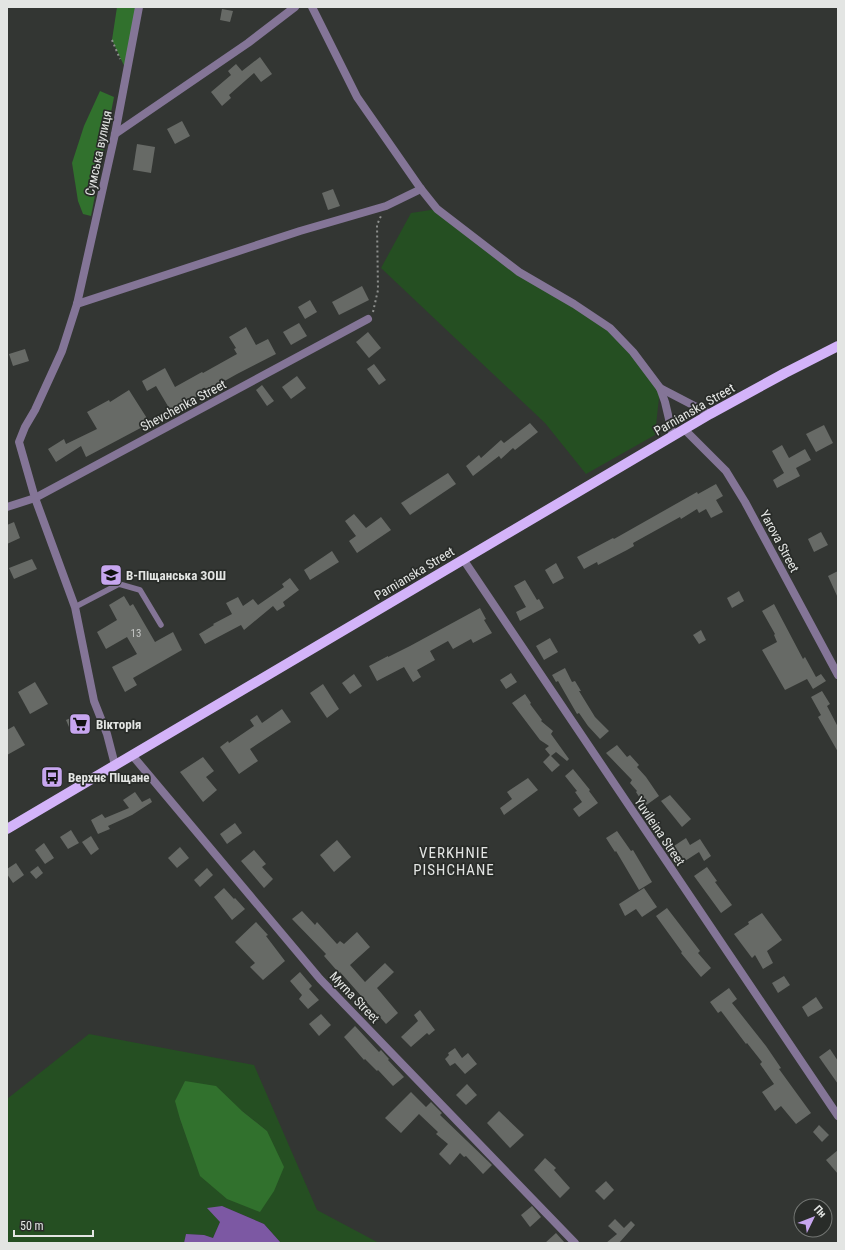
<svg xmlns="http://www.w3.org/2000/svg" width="845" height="1250" font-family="'Roboto Condensed',sans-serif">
	<rect width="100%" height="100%" fill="#333633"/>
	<g fill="#254f22" fill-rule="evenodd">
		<polygon points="437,209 519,272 610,328 660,388 655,435 586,474 545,423 381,268 411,213"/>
		<path d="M89 1034 254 1065 317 1210 379 1243H281L264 1224 222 1206 220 1222 213 1238 204 1235 186 1234 184 1243H7V1099ZM185 1081 242 1111 267 1131 201 1176 180 1119 176 1101Z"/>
	</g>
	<g fill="#31712d">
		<polygon points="117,7 139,7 127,72 112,40"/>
		<polygon points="100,91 114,97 91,216 83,214 78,201 72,163 84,126"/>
		<polygon points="185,1081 216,1086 242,1111 267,1131 284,1167 274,1191 260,1212 227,1199 200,1176 180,1119 175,1101"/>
	</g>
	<polygon fill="#7c58a3" points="222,1206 264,1224 281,1243 184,1243 186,1234 204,1235 213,1238 220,1222 207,1208"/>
	<g fill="#676a66">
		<polygon points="222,9 233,11 230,22 220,20"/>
		<polygon points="260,57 272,74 261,82 254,73 229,95 231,98 222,106 211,92 231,75 228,71 236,64 242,71"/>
		<polygon points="182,121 190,136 175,144 167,129"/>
		<polygon points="137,144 155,147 151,173 133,170"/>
		<polygon points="333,189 340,206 328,210 322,193"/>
		<polygon points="362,286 369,300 339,315 332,302"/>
		<polygon points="310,300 317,312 305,319 298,307"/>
		<polygon points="299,323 307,336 291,345 283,332"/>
		<polygon points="246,327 256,345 268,339 276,354 237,374 182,405 183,407 172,413 156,386 147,391 142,381 165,368 175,387 202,372 203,373 237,354 234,349 236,348 229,337"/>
		<polygon points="368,332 381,348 369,358 356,342"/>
		<polygon points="25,349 29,361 13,366 9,354"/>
		<polygon points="374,364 386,380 379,385 367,369"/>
		<polygon points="297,376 306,388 291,399 282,387"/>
		<polygon points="262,385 274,401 267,406 256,390"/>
		<polygon points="129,390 150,423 86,457 81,446 56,462 48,449 64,439 66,444 97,429 87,412 109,400 110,402"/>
		<polygon points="530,423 538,432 515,450 513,448 501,459 499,456 473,476 466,466 479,455 481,458 501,440 504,443"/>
		<polygon points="824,425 833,443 816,452 806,434"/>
		<polygon points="782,445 789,458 805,449 811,460 796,468 800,476 777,488 773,480 784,473 772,451"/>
		<polygon points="448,473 456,484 410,515 401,503"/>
		<polygon points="716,484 723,496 716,500 723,512 711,518 706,509 699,513 697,509 681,519 680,517 633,543 634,546 627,550 598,565 597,562 584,569 577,557 613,538 614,539 697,492 698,494"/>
		<polygon points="354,514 366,528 381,517 391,530 357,553 349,541 356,536 345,521"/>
		<polygon points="14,522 20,538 7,544 7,525"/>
		<polygon points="821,532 828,545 814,552 808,539"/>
		<polygon points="332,551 339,562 310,580 304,570"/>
		<polygon points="32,559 37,569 14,579 9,568"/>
		<polygon points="556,563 564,578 553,584 545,570"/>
		<polygon points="838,571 838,598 828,576"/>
		<polygon points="290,578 299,590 283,602 285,606 277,611 273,606 244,630 241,625 205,644 199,634 214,625 213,624 232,614 226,603 238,597 243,606 253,599 258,605 284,587 282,584"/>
		<polygon points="525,580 537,600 539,599 544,608 520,621 516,612 526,607 514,586"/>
		<polygon points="739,591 744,601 732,608 727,598"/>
		<polygon points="124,596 130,606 133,604 155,642 173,632 182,650 133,678 137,685 125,692 112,667 137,654 127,637 106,649 97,632 117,620 109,605"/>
		<polygon points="774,604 803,659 805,657 816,677 821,674 826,681 813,689 807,679 785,690 762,650 777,642 774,635 775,634 762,611"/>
		<polygon points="480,608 486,619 484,620 492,633 473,643 471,639 453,649 448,641 430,651 435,660 417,670 421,677 413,682 404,667 377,681 369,666 388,656 388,657 410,646"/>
		<polygon points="701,630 706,640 699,644 693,635"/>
		<polygon points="550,638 558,652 544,660 536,646"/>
		<polygon points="565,668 572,682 575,681 581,691 579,691 595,717 609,731 600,739 588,726 579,713 577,714 558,681 556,682 552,675"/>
		<polygon points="511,673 517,682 506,689 500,680"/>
		<polygon points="354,674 362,686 350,694 342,683"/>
		<polygon points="35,682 48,704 30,714 18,692"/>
		<polygon points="323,684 339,709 327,718 310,693"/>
		<polygon points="822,691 830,704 827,706 838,727 838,752 818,717 821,715 811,697"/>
		<polygon points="525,694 531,703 530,704 542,720 541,721 553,731 551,734 569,759 567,761 556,752 551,756 560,765 552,772 543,762 550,755 545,749 549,746 540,740 512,703"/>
		<polygon points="282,709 291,722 250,749 258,761 239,774 220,747 228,741 229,743 254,726 250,720 257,715 262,723"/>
		<polygon points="80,714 86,729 72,734 66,720"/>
		<polygon points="14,726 25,745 7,755 7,730"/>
		<polygon points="617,745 627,757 630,755 639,765 637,767 646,777 659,796 645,806 636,792 637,791 630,783 632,780 606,753"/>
		<polygon points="203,757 214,771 206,777 217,790 203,802 180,772"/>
		<polygon points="573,769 590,790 589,791 598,803 579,817 573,809 582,802 575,792 577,791 565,776"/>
		<polygon points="528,778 538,790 504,815 500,808 512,799 507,792"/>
		<polygon points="135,792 142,802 150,798 152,802 132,815 108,826 110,829 98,834 91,820 102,814 105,818 129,808 123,800"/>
		<polygon points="670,795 691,819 682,827 661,801"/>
		<polygon points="235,823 242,833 227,844 220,834"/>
		<polygon points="71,830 79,843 68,849 60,837"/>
		<polygon points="617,831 631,851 633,850 652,882 639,890 616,851 615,852 606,838"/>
		<polygon points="91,836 99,849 91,855 82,842"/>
		<polygon points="686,838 690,845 700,839 711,856 704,861 699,852 685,861 674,846"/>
		<polygon points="337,840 351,857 334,872 320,855"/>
		<polygon points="44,843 54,858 45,864 35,850"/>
		<polygon points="180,847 189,858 177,868 168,858"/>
		<polygon points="254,850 266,864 262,867 273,879 264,888 241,861"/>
		<polygon points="16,863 24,875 13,883 7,874 7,869"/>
		<polygon points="38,866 43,873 36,879 30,872"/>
		<polygon points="707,867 717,881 715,882 732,905 721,913 694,876"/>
		<polygon points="207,868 213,875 200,887 194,880"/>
		<polygon points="224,888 234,899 235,898 245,909 232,920 214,897"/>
		<polygon points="644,888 657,907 642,917 636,909 625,916 619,904"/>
		<polygon points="667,908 700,951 698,953 711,968 701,977 681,953 682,952 656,916"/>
		<polygon points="302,911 315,925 317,922 337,944 340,941 344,944 357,932 370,947 350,965 365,982 385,963 394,972 377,988 398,1013 386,1024 340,972 339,973 324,956 326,954 292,919"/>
		<polygon points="762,913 782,940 767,951 773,963 763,969 755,955 752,958 734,934 749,924 748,922"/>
		<polygon points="256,922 268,935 266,936 285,961 263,980 250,967 255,963 235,942"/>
		<polygon points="300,972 312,986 309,989 319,1000 308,1009 299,999 302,995 290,981"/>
		<polygon points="784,976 790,985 778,993 772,983"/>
		<polygon points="729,988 737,999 732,1003 766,1046 781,1068 779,1069 811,1113 796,1124 781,1106 775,1111 762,1092 774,1084 760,1064 762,1062 747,1043 746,1044 721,1011 718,1013 710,1002"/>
		<polygon points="816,997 823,1008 808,1017 802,1007"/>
		<polygon points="420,1010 435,1030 429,1035 427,1033 411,1047 401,1037 418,1021 414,1015"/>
		<polygon points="321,1014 331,1025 319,1036 309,1024"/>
		<polygon points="355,1026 379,1052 381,1050 389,1059 388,1060 404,1077 393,1086 378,1070 377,1071 365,1059 364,1060 344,1037"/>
		<polygon points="455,1048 462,1058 468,1053 477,1064 465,1074 455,1063 450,1066 445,1059 449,1055 448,1053"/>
		<polygon points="830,1049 838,1061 838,1084 819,1057"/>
		<polygon points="467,1084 477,1095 466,1105 456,1095"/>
		<polygon points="411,1092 426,1107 431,1102 442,1113 440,1115 492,1165 483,1174 466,1156 464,1157 460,1153 450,1165 439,1154 448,1144 436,1134 438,1132 419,1114 401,1133 385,1118"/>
		<polygon points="499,1111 524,1135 510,1148 487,1123"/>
		<polygon points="819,1125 829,1135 822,1142 813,1132"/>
		<polygon points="838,1150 838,1174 826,1160"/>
		<polygon points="545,1158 556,1168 554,1170 570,1188 560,1198 534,1170"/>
		<polygon points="606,1181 614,1190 604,1200 595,1191"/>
		<polygon points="532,1206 541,1217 530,1227 521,1215"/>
		<polygon points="615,1219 624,1228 631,1221 635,1225 619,1243 606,1243 617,1234 608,1226"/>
		<polygon points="556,1233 565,1243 545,1243"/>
	</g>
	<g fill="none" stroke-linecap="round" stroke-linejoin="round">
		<g stroke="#8d8f8d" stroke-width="2" stroke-dasharray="2 3" stroke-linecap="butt">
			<polyline points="112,40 120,59"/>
			<polyline points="373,312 378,290 377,225 381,216"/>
		</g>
		<polyline stroke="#847597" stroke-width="5.5" points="75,607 119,584 140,590 161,625"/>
		<g stroke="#847597" stroke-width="8">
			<polyline points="312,7 357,97 421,189 437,209 519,272 574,304 610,328 633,352 660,388 665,402 673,436"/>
			<polyline points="115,134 248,43 295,7"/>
			<polyline points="77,304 300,231 386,206 421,189"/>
			<polyline points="660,388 710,414"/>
			<polyline points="684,429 726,471 745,502 838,675"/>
			<polyline points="7,507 35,498 368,319"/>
			<polyline points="463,559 838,1116"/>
			<polyline points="132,755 320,979 575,1243"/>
			<polyline points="115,765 107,734 94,701 75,607 35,498 19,442 25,427 35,410 62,351 77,304 115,134 139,7"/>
		</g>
		<polyline stroke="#d3b3f9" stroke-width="10" points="7,829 710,414 785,373 838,346"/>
	</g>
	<defs>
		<g id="school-square" transform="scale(1.15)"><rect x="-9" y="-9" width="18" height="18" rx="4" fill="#c7a6ef" stroke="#292c29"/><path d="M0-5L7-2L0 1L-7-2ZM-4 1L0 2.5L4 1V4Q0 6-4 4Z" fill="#111"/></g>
		<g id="supermarket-square" transform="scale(1.15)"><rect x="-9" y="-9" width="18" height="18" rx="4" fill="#c7a6ef" stroke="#292c29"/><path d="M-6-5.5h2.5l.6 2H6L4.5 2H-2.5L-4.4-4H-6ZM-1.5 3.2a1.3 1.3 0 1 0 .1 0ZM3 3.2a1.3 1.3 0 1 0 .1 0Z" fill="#111"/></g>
		<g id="bus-square" transform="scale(1.15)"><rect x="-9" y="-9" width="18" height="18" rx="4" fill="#c7a6ef" stroke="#292c29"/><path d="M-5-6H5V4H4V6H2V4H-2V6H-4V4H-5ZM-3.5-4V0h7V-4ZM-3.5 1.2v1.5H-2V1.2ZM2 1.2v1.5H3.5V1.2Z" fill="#111"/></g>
	</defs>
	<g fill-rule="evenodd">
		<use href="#school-square" x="111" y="575"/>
		<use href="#supermarket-square" x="80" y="724"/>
		<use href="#bus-square" x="52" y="777"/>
	</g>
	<g text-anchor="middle" stroke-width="3.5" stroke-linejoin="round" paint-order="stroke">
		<g font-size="11" fill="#c4c6c4">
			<text x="136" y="637">13</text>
		</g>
		<g font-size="13" fill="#e3e5e3" stroke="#292c29">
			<text transform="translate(98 153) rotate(-78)" y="5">Сумська вулиця</text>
			<text transform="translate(183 405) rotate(-28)" y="5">Shevchenka Street</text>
			<text transform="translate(694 409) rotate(-30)" y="5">Parnianska Street</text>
			<text transform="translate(780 541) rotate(62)" y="5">Yarova Street</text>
			<text transform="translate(414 573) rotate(-31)" y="5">Parnianska Street</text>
			<text transform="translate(660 831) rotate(56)" y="5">Yuvileina Street</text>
			<text transform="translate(355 997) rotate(46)" y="5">Myrna Street</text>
		</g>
		<g font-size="13" font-weight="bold" fill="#e3e5e3" stroke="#292c29" text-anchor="start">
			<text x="126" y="580">В-Піщанська ЗОШ</text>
			<text x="96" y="729">Вікторія</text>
			<text x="68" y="782">Верхнє Піщане</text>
		</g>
		<g font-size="15" letter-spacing="1" fill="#e3e5e3" stroke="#292c29">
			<text x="454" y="858">VERKHNIE<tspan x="454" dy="17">PISHCHANE</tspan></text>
		</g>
	</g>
	<rect width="845" height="1250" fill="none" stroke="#e3e5e3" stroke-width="16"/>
	<g transform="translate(813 1218) rotate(47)"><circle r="19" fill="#292c29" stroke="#737673"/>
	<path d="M0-3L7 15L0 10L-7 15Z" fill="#c7a6ef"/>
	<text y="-6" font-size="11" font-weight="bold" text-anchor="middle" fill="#e3e5e3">Пн</text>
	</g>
	<path d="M14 1230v6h79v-6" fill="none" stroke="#e3e5e3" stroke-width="2"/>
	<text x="20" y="1230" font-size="12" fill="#e3e5e3" stroke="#292c29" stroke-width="3" paint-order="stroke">50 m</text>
</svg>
